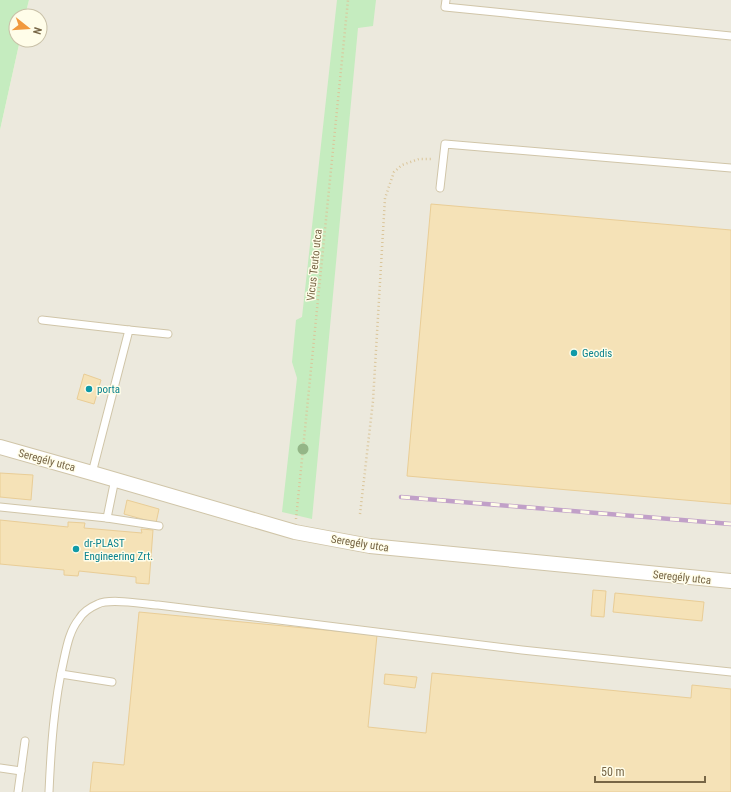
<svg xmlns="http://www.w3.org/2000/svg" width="731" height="792" font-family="'Roboto Condensed',sans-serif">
	<rect width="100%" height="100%" fill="#fefbe2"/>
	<polygon fill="#ece9dd" points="29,0 731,0 731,792 0,792 0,130 20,40 40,40 40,16 25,16"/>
	<g fill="#c5ecbf">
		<polygon points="0,0 29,0 25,16 16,16 16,40 20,40 0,130"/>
		<polygon points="337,0 376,0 373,26 358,28 312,519 282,512 297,378 292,362 296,320 302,317"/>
	</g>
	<g fill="#f5e2b7" stroke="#e9cd96">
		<polygon points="431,204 731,230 731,504 407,476"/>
		<polygon points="84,374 101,380 94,404 77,399"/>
		<polygon points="0,473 33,475 31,500 0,497"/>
		<polygon points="127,500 159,509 156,523 124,514"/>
		<polygon points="0,520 68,527 68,522 85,523 84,528 142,533 141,529 153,530 149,584 136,583 136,577 79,571 78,576 64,575 64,570 0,564"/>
		<polygon points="593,590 606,591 604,617 591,616"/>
		<polygon points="615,593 704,602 702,621 613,612"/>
		<polygon points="139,612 377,635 368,727 426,733 432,673 691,698 692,685 731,689 731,792 90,792 93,762 124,765"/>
		<polygon points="385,674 417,677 415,688 384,684"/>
	</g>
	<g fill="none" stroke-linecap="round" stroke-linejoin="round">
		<g stroke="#d0c5a8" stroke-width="9">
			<g id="service">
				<polyline points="446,0 445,7 731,36"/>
				<polyline points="440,188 445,144 731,168"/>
				<polyline points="42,320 129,330"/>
				<polyline points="92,473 129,330 168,334"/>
				<polyline points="0,507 107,518 159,526"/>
				<polyline points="107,518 115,479"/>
				<polyline points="61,674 112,682"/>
				<polyline points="0,768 21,771"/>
				<polyline points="18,792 25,741"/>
				<path d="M49 792C51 747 54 702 64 659 67 645 70 630 79 619 83 612 91 607 98 604 110 598 143 604 158 605L522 650 731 672"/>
			</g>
		</g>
		<g stroke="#d0c5a8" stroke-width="16">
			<polyline id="minor" points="0,447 92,473 295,532 370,546 731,581"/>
		</g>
		<g stroke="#dac59a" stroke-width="2.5" stroke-dasharray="1 3" stroke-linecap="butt">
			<polyline points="360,514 373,401 385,198 394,172 402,165 419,159 433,159"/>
			<polyline points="296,519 348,0"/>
		</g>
		<use href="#service" stroke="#fff" stroke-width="7"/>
		<use href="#minor" stroke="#fff" stroke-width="14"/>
		<g stroke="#c1a0c8" stroke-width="4.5">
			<polyline id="rail" points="401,497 731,524"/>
		</g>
		<use href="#rail" stroke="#fffde9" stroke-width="3" stroke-dasharray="9" stroke-linecap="butt"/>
	</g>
	<circle fill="#94b687" cx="303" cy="449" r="5.5"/>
	<g fill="#0f9aa8" stroke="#fffde9" stroke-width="1.5">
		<circle cx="574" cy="353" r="4"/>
		<circle cx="89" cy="389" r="4"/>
		<circle cx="76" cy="549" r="4"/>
	</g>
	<g text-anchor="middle" stroke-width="3" stroke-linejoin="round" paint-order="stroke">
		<g font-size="11" fill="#776646" stroke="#fffde9">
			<text transform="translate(314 265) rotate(-84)" y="4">Vicus Teuto utca</text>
			<text transform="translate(47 460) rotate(15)" y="4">Seregély utca</text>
			<text transform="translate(360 543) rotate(9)" y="4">Seregély utca</text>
			<text transform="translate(682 577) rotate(6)" y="4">Seregély utca</text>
		</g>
		<g font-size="11" fill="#0d838f" stroke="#fffde9" text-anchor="start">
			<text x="582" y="357">Geodis</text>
			<text x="97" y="393">porta</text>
			<text x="84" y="547">dr-PLAST<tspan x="84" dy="13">Engineering Zrt.</tspan></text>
		</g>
	</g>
	<g transform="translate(28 28) rotate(107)"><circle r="19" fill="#fffde9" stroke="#c9c1a8"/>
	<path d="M0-3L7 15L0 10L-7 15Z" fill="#f1993e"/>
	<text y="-6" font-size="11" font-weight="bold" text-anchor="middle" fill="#776646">N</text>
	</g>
	<path d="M595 776v6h110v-6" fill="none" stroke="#776646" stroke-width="2"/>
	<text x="601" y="776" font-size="12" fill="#776646" stroke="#fffde9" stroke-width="3" paint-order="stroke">50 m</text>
</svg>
